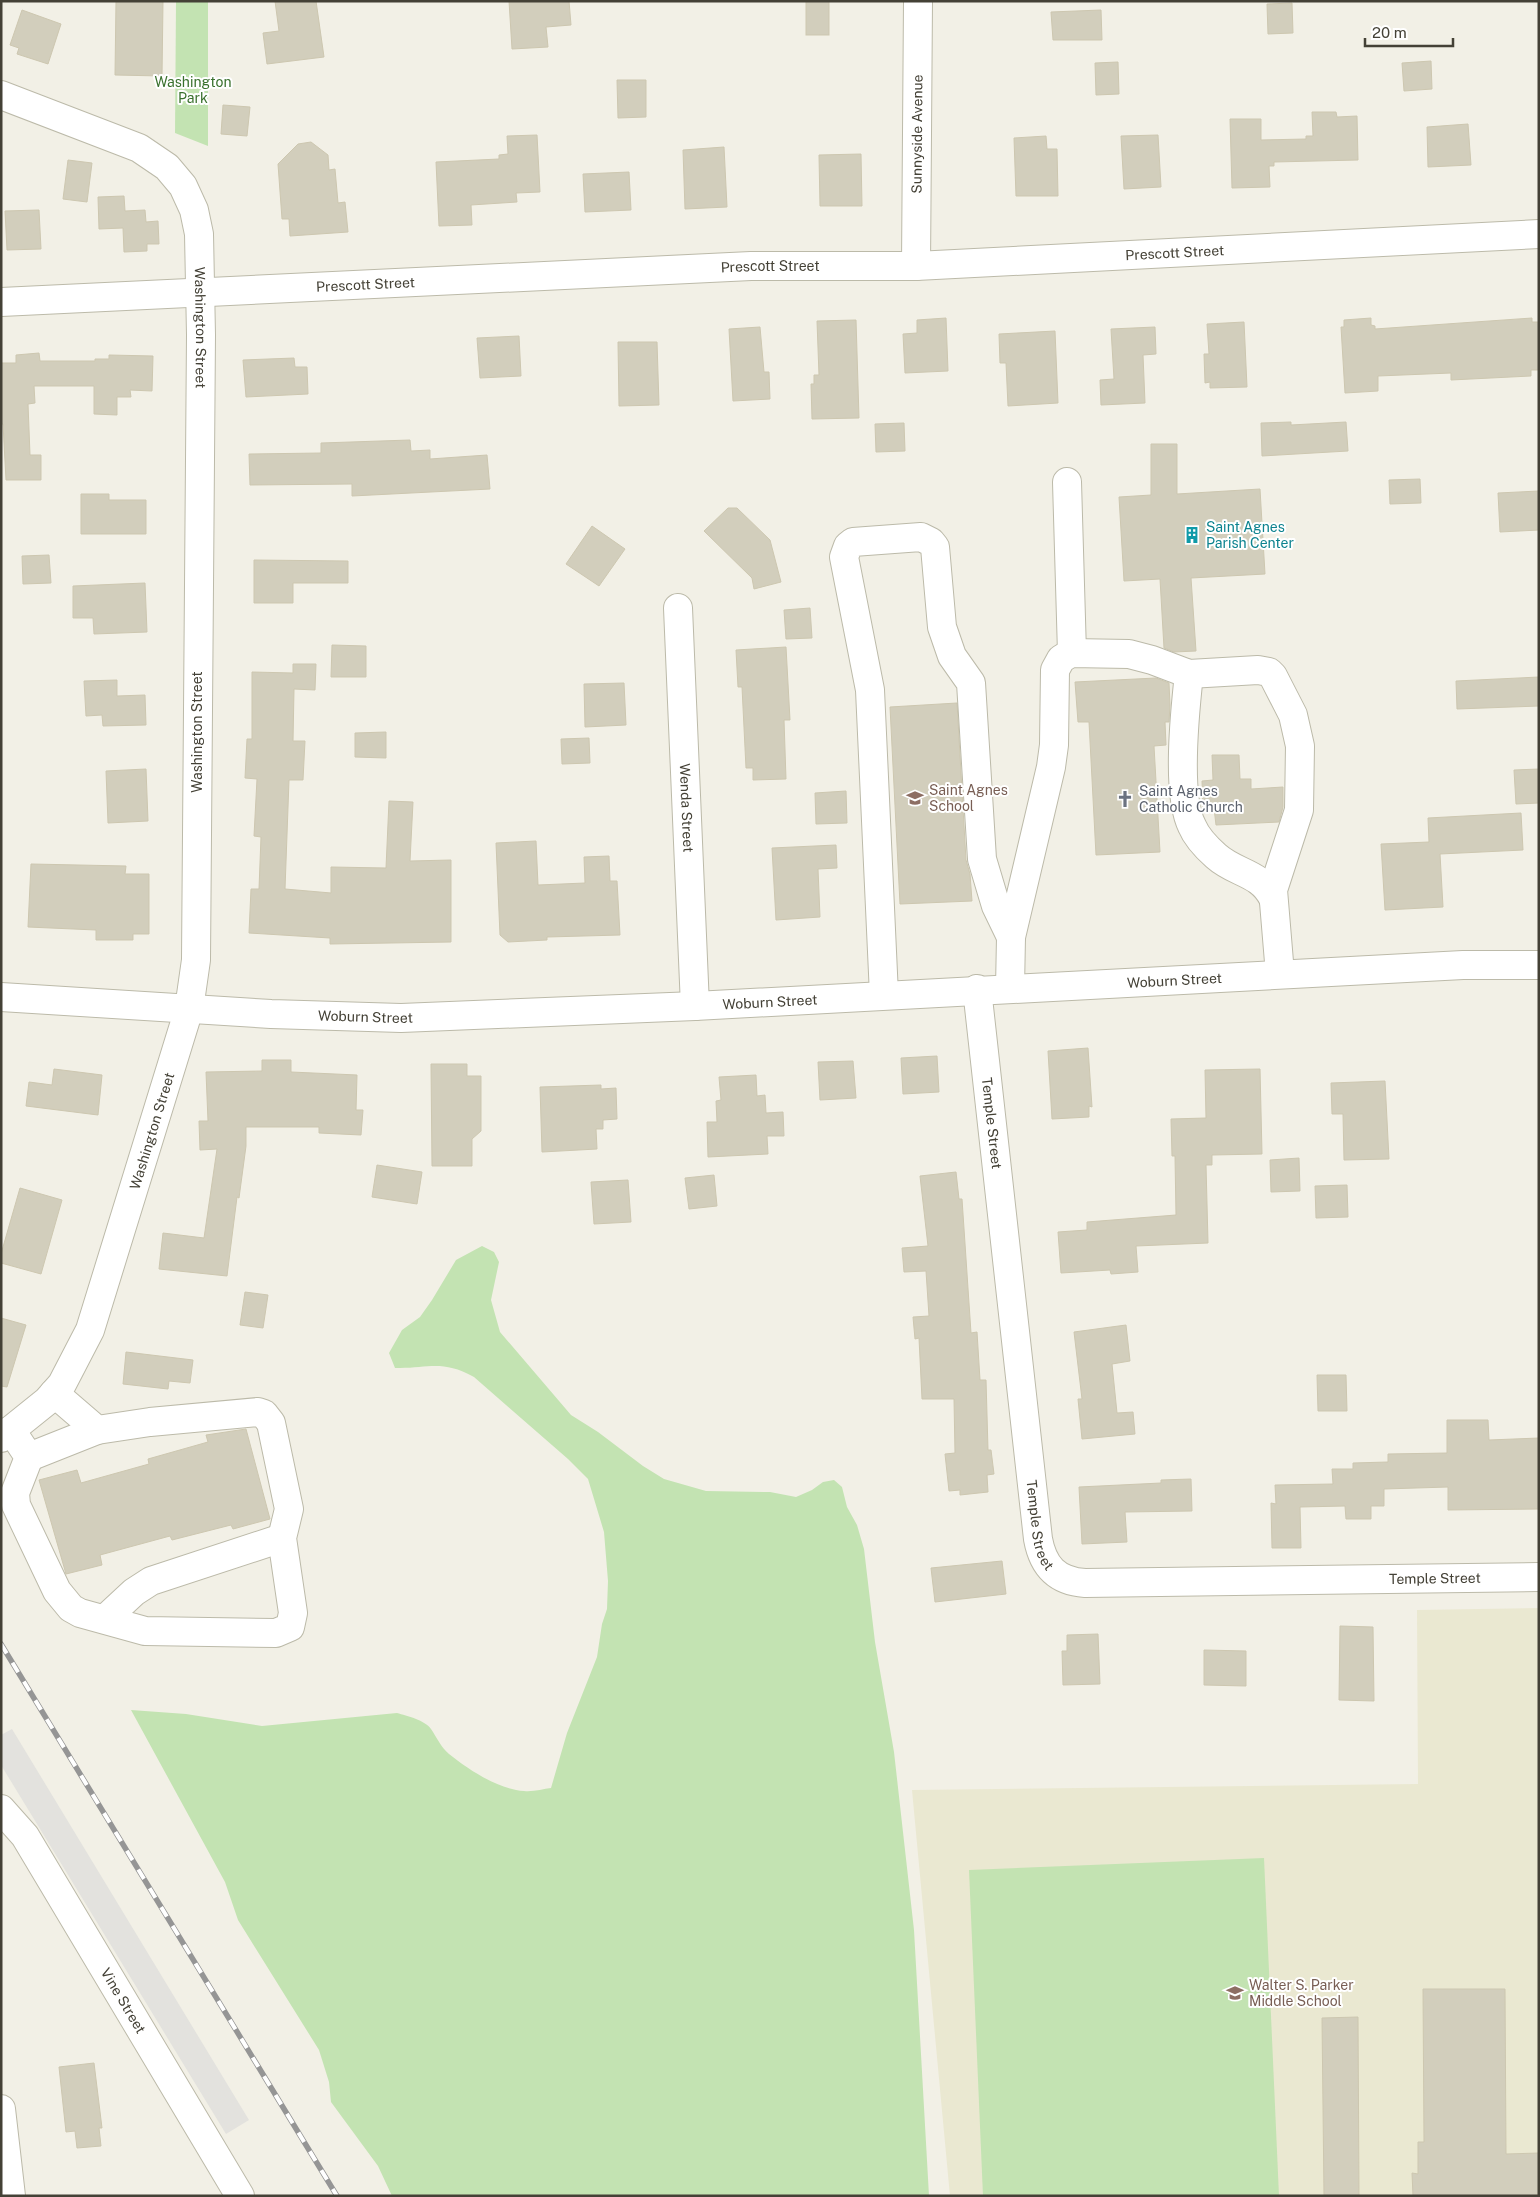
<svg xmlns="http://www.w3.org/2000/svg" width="1540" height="2197" font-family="'Public Sans',sans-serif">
	<rect width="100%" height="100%" fill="#f2f0e6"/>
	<polygon fill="#eae8d1" points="1539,1608 1539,2196 950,2196 912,1790 1418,1784 1417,1610"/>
	<g fill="#c3e3b2">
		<polygon points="176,1 208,1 208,146 175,133"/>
		<path d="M482 1246 494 1252 499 1262 491 1300 500 1332 571 1415 598 1432 643 1466 664 1479 706 1491 770 1492 796 1497 812 1490 823 1482 834 1480 842 1487 847 1507 857 1525 864 1549 875 1642 894 1752 914 1930 929 2196H392L378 2166 331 2102 329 2082 319 2050 238 1920 225 1882 131 1710 186 1714 262 1726 397 1713C407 1716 425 1720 431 1729 437 1738 441 1747 449 1754 469 1770 498 1789 524 1791 533 1792 543 1789 551 1788L567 1733 597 1657 602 1624 607 1609 608 1581 604 1532 588 1479 568 1459 474 1377C441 1359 428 1369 395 1368L389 1353 402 1330 420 1317 432 1300 456 1260Z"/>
		<polygon points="1264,1858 1279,2196 983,2196 969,1870"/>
	</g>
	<polygon fill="#e3e2de" points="12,1729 249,2120 226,2134 1,1765 1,1735"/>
	<g fill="#d2cebc" stroke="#cdc7b0">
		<polygon points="116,1 163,1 162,76 115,75"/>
		<polygon points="275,1 316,1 324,57 267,64 263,33 279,31"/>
		<polygon points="509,1 569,1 571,25 546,27 548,47 512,49"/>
		<rect x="806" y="1" width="23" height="34"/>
		<polygon points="1292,3 1293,33 1268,34 1267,4"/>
		<polygon points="22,10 61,24 48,64 17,54 19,48 10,45"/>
		<polygon points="1101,10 1102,40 1053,40 1051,12"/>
		<polygon points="1431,61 1432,89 1404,91 1402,63"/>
		<polygon points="1118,62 1119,94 1096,95 1095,63"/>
		<polygon points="617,80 646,80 646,117 618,118"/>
		<polygon points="223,105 250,107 247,136 221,134"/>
		<polygon points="1312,112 1336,112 1337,117 1357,116 1358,160 1274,162 1274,166 1269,166 1270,187 1232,188 1230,119 1261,119 1261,140 1306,139 1306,136 1313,136"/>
		<polygon points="1468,124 1471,165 1428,167 1427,127"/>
		<polygon points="537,135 540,192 516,193 517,202 471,205 472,225 439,226 436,162 499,159 499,155 508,154 507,136"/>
		<polygon points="1158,135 1161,187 1124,189 1121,136"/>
		<polygon points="1046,136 1047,149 1057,149 1058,196 1016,196 1014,138"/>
		<polygon points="311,142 328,155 329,170 335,169 338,203 345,202 348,232 290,236 289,219 282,219 278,164 298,144"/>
		<polygon points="724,147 727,207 685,209 683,150"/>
		<polygon points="861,154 862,206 820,206 819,155"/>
		<polygon points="68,160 92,163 87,202 63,199"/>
		<polygon points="629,172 631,210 585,212 583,174"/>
		<polygon points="124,196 125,211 145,210 146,222 158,221 159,244 147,244 147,251 124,252 123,228 99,229 98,197"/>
		<polygon points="39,210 41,249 7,250 5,211"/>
		<polygon points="946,318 948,371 905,373 903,334 917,333 917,320"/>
		<polygon points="1371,318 1371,325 1375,326 1375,329 1532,318 1532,322 1539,322 1539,370 1531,370 1531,376 1451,380 1451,373 1378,376 1378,391 1345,393 1341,327 1344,327 1344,320"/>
		<polygon points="856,320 859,418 812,419 811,384 814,384 814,375 819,375 817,321"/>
		<polygon points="1244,322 1247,387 1210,388 1210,382 1205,383 1204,354 1209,354 1207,324"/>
		<polygon points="760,327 764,372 769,372 770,399 733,401 729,329"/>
		<polygon points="1155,327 1156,354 1143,355 1145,403 1101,405 1100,380 1114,379 1111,329"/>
		<polygon points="1055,331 1058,403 1008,406 1006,363 1000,363 999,334"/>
		<polygon points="519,336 521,376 480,378 477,338"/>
		<polygon points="618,342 657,342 659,405 619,406"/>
		<polygon points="39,353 40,361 95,361 95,359 109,359 109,355 153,356 152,391 130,390 131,397 117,397 117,415 94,414 94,386 34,386 35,403 28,404 30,455 41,455 41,480 6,480 3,424 1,424 1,363 16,363 16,355"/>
		<polygon points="294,358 295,367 307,367 308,394 246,397 243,360"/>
		<polygon points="1291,422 1291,425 1346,422 1348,451 1262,456 1261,423"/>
		<polygon points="904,423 905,451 876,452 875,424"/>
		<polygon points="410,440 411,451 430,450 430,459 487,455 490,489 352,496 352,484 250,485 249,454 321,453 321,443"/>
		<polygon points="1151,444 1177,444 1177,494 1260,489 1265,574 1191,578 1196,651 1174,652 1164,648 1160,579 1124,581 1119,497 1151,495"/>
		<polygon points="1420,479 1421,503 1390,504 1389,480"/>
		<polygon points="1539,491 1539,530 1500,532 1498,493"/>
		<polygon points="81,494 109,494 109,500 146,500 146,534 81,534"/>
		<polygon points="728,508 737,508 770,540 781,582 754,589 752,578 704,531"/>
		<polygon points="592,526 625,549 599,586 566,564"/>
		<polygon points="49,555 51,583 23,584 22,556"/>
		<polygon points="254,560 348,561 348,583 293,583 293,603 254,603"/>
		<polygon points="145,583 147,632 94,634 93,618 73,618 73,586"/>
		<polygon points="810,608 812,638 786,639 784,610"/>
		<polygon points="332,645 366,646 366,677 331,677"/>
		<polygon points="786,647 790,720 784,720 786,779 753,780 753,768 746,768 742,687 738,687 736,650"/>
		<polygon points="293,664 316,664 315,690 294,689 293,741 305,741 303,780 289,780 285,889 331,893 331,867 386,868 389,801 413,802 410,861 451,860 451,942 330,944 330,938 249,933 251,889 259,889 261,837 254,836 257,779 245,778 247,739 252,739 252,672 293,673"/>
		<polygon points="1539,677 1539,706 1457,709 1456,681"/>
		<polygon points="1156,678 1169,683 1170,705 1169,722 1165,722 1166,745 1154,746 1160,852 1096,855 1089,722 1078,722 1075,682"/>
		<polygon points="117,680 117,696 145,695 146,725 103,726 102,715 86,716 84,681"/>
		<polygon points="624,683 626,725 585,727 584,684"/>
		<polygon points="957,703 966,860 970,874 972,901 900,904 890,707"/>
		<polygon points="386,732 386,758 355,757 355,733"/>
		<polygon points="589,738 590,763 562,764 561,739"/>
		<polygon points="1212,755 1239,755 1240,779 1251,779 1251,789 1283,787 1283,807 1279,822 1216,825 1214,808 1203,808 1202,781 1213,780"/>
		<polygon points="146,769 148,821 108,823 106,771"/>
		<polygon points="1539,769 1539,803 1516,804 1514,770"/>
		<polygon points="846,791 847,823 816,824 815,793"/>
		<polygon points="1521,813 1523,850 1440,854 1443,907 1385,910 1381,844 1429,842 1428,818"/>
		<polygon points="536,841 538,885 585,883 584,857 609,856 610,881 617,881 620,935 547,937 547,940 508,942 500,935 496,843"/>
		<polygon points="836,845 837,868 818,869 820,917 776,920 772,848"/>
		<polygon points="31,864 126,866 125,874 149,874 149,934 133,934 133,940 96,940 96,930 28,927"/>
		<polygon points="1088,1048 1092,1107 1089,1106 1089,1117 1052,1119 1048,1051"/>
		<polygon points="937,1056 939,1092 903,1094 901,1058"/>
		<polygon points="262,1060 291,1060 291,1072 357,1075 356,1110 363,1110 361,1135 319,1133 319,1127 246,1127 246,1146 239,1198 237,1197 227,1276 159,1269 163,1233 204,1238 217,1149 200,1150 199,1121 208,1121 206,1072 262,1071"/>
		<polygon points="853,1061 856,1098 820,1100 818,1062"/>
		<polygon points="431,1064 467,1064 467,1076 481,1076 481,1131 472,1139 472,1166 432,1166"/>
		<polygon points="54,1069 102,1075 98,1115 26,1106 29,1082 52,1085"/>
		<polygon points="1260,1069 1262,1154 1212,1155 1212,1165 1206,1165 1208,1243 1136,1246 1138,1272 1111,1274 1110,1270 1061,1273 1058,1232 1087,1230 1087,1222 1176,1215 1175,1156 1172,1156 1171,1119 1206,1118 1205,1070"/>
		<polygon points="756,1075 757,1096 765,1095 766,1113 783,1112 784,1136 767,1136 768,1154 708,1157 707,1122 717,1122 716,1101 721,1100 719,1077"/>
		<polygon points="1385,1081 1389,1159 1344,1160 1343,1114 1332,1114 1331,1083"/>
		<polygon points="601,1085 601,1089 616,1088 617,1119 603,1120 603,1129 596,1129 597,1149 542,1152 540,1087"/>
		<polygon points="1299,1158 1300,1191 1271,1192 1270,1160"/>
		<polygon points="377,1165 422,1172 417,1204 372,1197"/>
		<polygon points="956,1172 959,1199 962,1199 971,1333 977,1332 980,1380 986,1380 988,1450 991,1450 994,1474 987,1475 988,1492 960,1495 960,1490 949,1491 945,1454 955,1453 954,1399 922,1399 919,1338 915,1339 913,1317 929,1316 926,1271 904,1272 902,1248 928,1246 920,1176"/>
		<polygon points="714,1175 717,1206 689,1209 685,1178"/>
		<polygon points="628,1180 631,1222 594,1224 591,1182"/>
		<polygon points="1347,1185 1348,1217 1316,1218 1315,1186"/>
		<polygon points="20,1188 62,1200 41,1274 1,1263 1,1254"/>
		<polygon points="245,1292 268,1295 263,1328 240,1325"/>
		<polygon points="1,1318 26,1325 7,1387 1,1386"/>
		<polygon points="1126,1325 1130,1361 1112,1364 1117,1413 1133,1412 1135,1434 1082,1439 1078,1399 1082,1399 1074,1332"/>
		<polygon points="126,1352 193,1360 190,1383 169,1381 168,1389 123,1384"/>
		<polygon points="1317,1375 1346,1375 1347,1411 1318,1411"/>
		<polygon points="1447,1420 1488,1420 1489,1440 1539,1438 1539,1509 1448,1510 1448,1487 1384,1489 1384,1506 1371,1506 1371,1519 1346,1519 1345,1506 1300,1507 1301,1548 1272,1548 1271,1503 1276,1504 1275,1485 1333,1484 1332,1469 1353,1469 1353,1463 1388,1462 1388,1454 1447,1453"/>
		<polygon points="246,1429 270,1519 233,1529 231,1525 172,1540 170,1536 100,1555 102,1565 66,1574 39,1480 77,1470 81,1483 149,1464 148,1459 208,1442 206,1435"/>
		<polygon points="1191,1479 1192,1511 1125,1512 1127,1542 1082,1544 1079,1487 1161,1483 1161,1480"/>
		<polygon points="1002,1561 1006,1594 935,1602 931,1568"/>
		<polygon points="1340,1626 1373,1627 1374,1701 1339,1700"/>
		<polygon points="1098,1634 1100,1684 1063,1685 1062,1651 1067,1651 1067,1635"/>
		<polygon points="1204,1650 1246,1651 1246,1686 1204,1685"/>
		<polygon points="1423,1989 1505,1989 1506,2154 1539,2153 1539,2196 1413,2196 1412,2173 1418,2174 1418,2142 1424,2142"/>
		<polygon points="1358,2017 1359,2196 1324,2196 1322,2018"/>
		<polygon points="94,2063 102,2128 99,2128 101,2146 77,2148 75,2131 66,2132 59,2067"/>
	</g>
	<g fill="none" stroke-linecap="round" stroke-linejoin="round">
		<g stroke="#bcbaa9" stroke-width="30">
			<g id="minor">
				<path id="s1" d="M1 95 139 148 167 167 183 186 194 210 199 234 201 335 196 960 189 1009 90 1330 62 1384 47 1401 1 1438"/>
				<path id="s2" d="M916 266 918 1"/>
				<path id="s3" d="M1 302 751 266H916L1539 234"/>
				<polyline points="1067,482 1072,653"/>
				<path id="s4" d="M678 608 695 1006"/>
				<path d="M1189 674C1185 710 1176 795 1192 826 1197 838 1207 848 1216 856 1236 874 1260 872 1273 898"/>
				<polyline points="1010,988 1011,937 1051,767 1054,745 1055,670 1061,659 1071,653 1129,654 1152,660 1189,674 1258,670 1269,672 1273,676 1293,715 1300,746 1299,810 1273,890 1280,974"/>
				<path id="s5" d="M977 989 1038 1539C1043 1566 1056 1581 1085 1583L1539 1577"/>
				<polyline points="884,995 870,690 844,557 848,546 853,542 921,537 931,542 935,547 942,627 952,656 971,683 982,859 996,906 1011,937"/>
				<path id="s6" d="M1 997 271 1014 401 1018 695 1006 1463 965H1539"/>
				<polyline points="11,1430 29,1457 15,1493 16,1505 57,1591 71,1608 80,1613 145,1631 276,1633 290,1627 293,1613 282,1538 289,1509 271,1423 264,1414 258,1412 150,1422 97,1430 54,1393"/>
				<polyline points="29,1457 97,1430"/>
				<polyline points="106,1618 134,1592 151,1581 282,1538"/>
				<path id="s7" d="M1 1809 25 1836 240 2196"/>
				<polyline points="1,2109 11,2196"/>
			</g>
		</g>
		<use href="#minor" stroke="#fff" stroke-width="28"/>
		<g stroke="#959595" stroke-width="5.5">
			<polyline id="rail" points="1,1644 337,2196"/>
		</g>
		<use href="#rail" stroke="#fff" stroke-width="4" stroke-dasharray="11" stroke-linecap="butt"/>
	</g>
	<defs>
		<g id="building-bare" transform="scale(1.35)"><path d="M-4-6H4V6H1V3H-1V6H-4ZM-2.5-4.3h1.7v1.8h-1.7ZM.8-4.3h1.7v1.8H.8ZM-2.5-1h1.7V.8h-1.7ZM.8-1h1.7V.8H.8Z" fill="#0f9aa8" stroke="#fff" stroke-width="2.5" paint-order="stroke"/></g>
		<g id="school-bare" transform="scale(1.35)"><path d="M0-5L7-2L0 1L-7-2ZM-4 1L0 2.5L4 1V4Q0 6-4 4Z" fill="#8d6e63" stroke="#fff" stroke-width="2.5" paint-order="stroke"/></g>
		<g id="church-bare" transform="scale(1.35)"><path d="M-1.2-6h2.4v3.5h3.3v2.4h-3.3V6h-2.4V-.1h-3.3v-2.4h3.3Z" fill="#6b7280" stroke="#fff" stroke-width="2.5" paint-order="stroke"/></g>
	</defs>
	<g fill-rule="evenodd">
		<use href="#building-bare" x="1192" y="535"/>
		<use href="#school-bare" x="915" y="798"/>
		<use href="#church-bare" x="1125" y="799"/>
		<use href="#school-bare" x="1235" y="1993"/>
	</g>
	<g text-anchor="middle" stroke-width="4" stroke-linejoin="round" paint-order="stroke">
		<g font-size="14" fill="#3a712e" stroke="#fff">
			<text x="193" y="87">Washington<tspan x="193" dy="16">Park</tspan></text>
		</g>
		<g font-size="14" fill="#444136" stroke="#fff">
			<text dy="5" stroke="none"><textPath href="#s2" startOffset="132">Sunnyside Avenue</textPath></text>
			<text dy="5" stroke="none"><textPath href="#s3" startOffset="1175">Prescott Street</textPath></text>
			<text dy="5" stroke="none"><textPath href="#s3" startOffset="770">Prescott Street</textPath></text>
			<text dy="5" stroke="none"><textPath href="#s3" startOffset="365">Prescott Street</textPath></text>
			<text dy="5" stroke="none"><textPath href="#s1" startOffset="351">Washington Street</textPath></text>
			<text transform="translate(197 732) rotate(-90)" y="5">Washington Street</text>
			<text dy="5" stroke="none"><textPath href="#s4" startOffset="200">Wenda Street</textPath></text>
			<text dy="5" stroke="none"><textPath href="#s6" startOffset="1175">Woburn Street</textPath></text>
			<text dy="5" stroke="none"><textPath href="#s6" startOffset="770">Woburn Street</textPath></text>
			<text dy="5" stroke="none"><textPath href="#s6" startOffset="365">Woburn Street</textPath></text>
			<text dy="5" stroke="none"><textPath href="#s5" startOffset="135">Temple Street</textPath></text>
			<text transform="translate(152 1131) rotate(-73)" y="5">Washington Street</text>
			<text dy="5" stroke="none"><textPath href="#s5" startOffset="540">Temple Street</textPath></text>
			<text dy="5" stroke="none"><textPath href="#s5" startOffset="974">Temple Street</textPath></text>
			<text dy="5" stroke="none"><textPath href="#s7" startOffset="228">Vine Street</textPath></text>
		</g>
		<g font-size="14" fill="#0d838f" stroke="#fff" text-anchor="start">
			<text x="1206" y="532">Saint Agnes<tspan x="1206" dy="16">Parish Center</tspan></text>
		</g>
		<g font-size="14" fill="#785e54" stroke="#fff" text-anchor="start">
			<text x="929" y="795">Saint Agnes<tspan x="929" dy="16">School</tspan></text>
			<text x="1249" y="1990">Walter S. Parker<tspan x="1249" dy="16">Middle School</tspan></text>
		</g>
		<g font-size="14" fill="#5b616d" stroke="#fff" text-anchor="start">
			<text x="1139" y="796">Saint Agnes<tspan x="1139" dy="16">Catholic Church</tspan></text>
		</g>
	</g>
	<rect width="1540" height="2197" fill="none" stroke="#444136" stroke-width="5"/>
	<path d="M1365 38v8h88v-8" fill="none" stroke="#444136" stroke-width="2.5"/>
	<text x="1372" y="38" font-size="15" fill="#444136" stroke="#ffffff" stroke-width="4" paint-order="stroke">20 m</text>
</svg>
